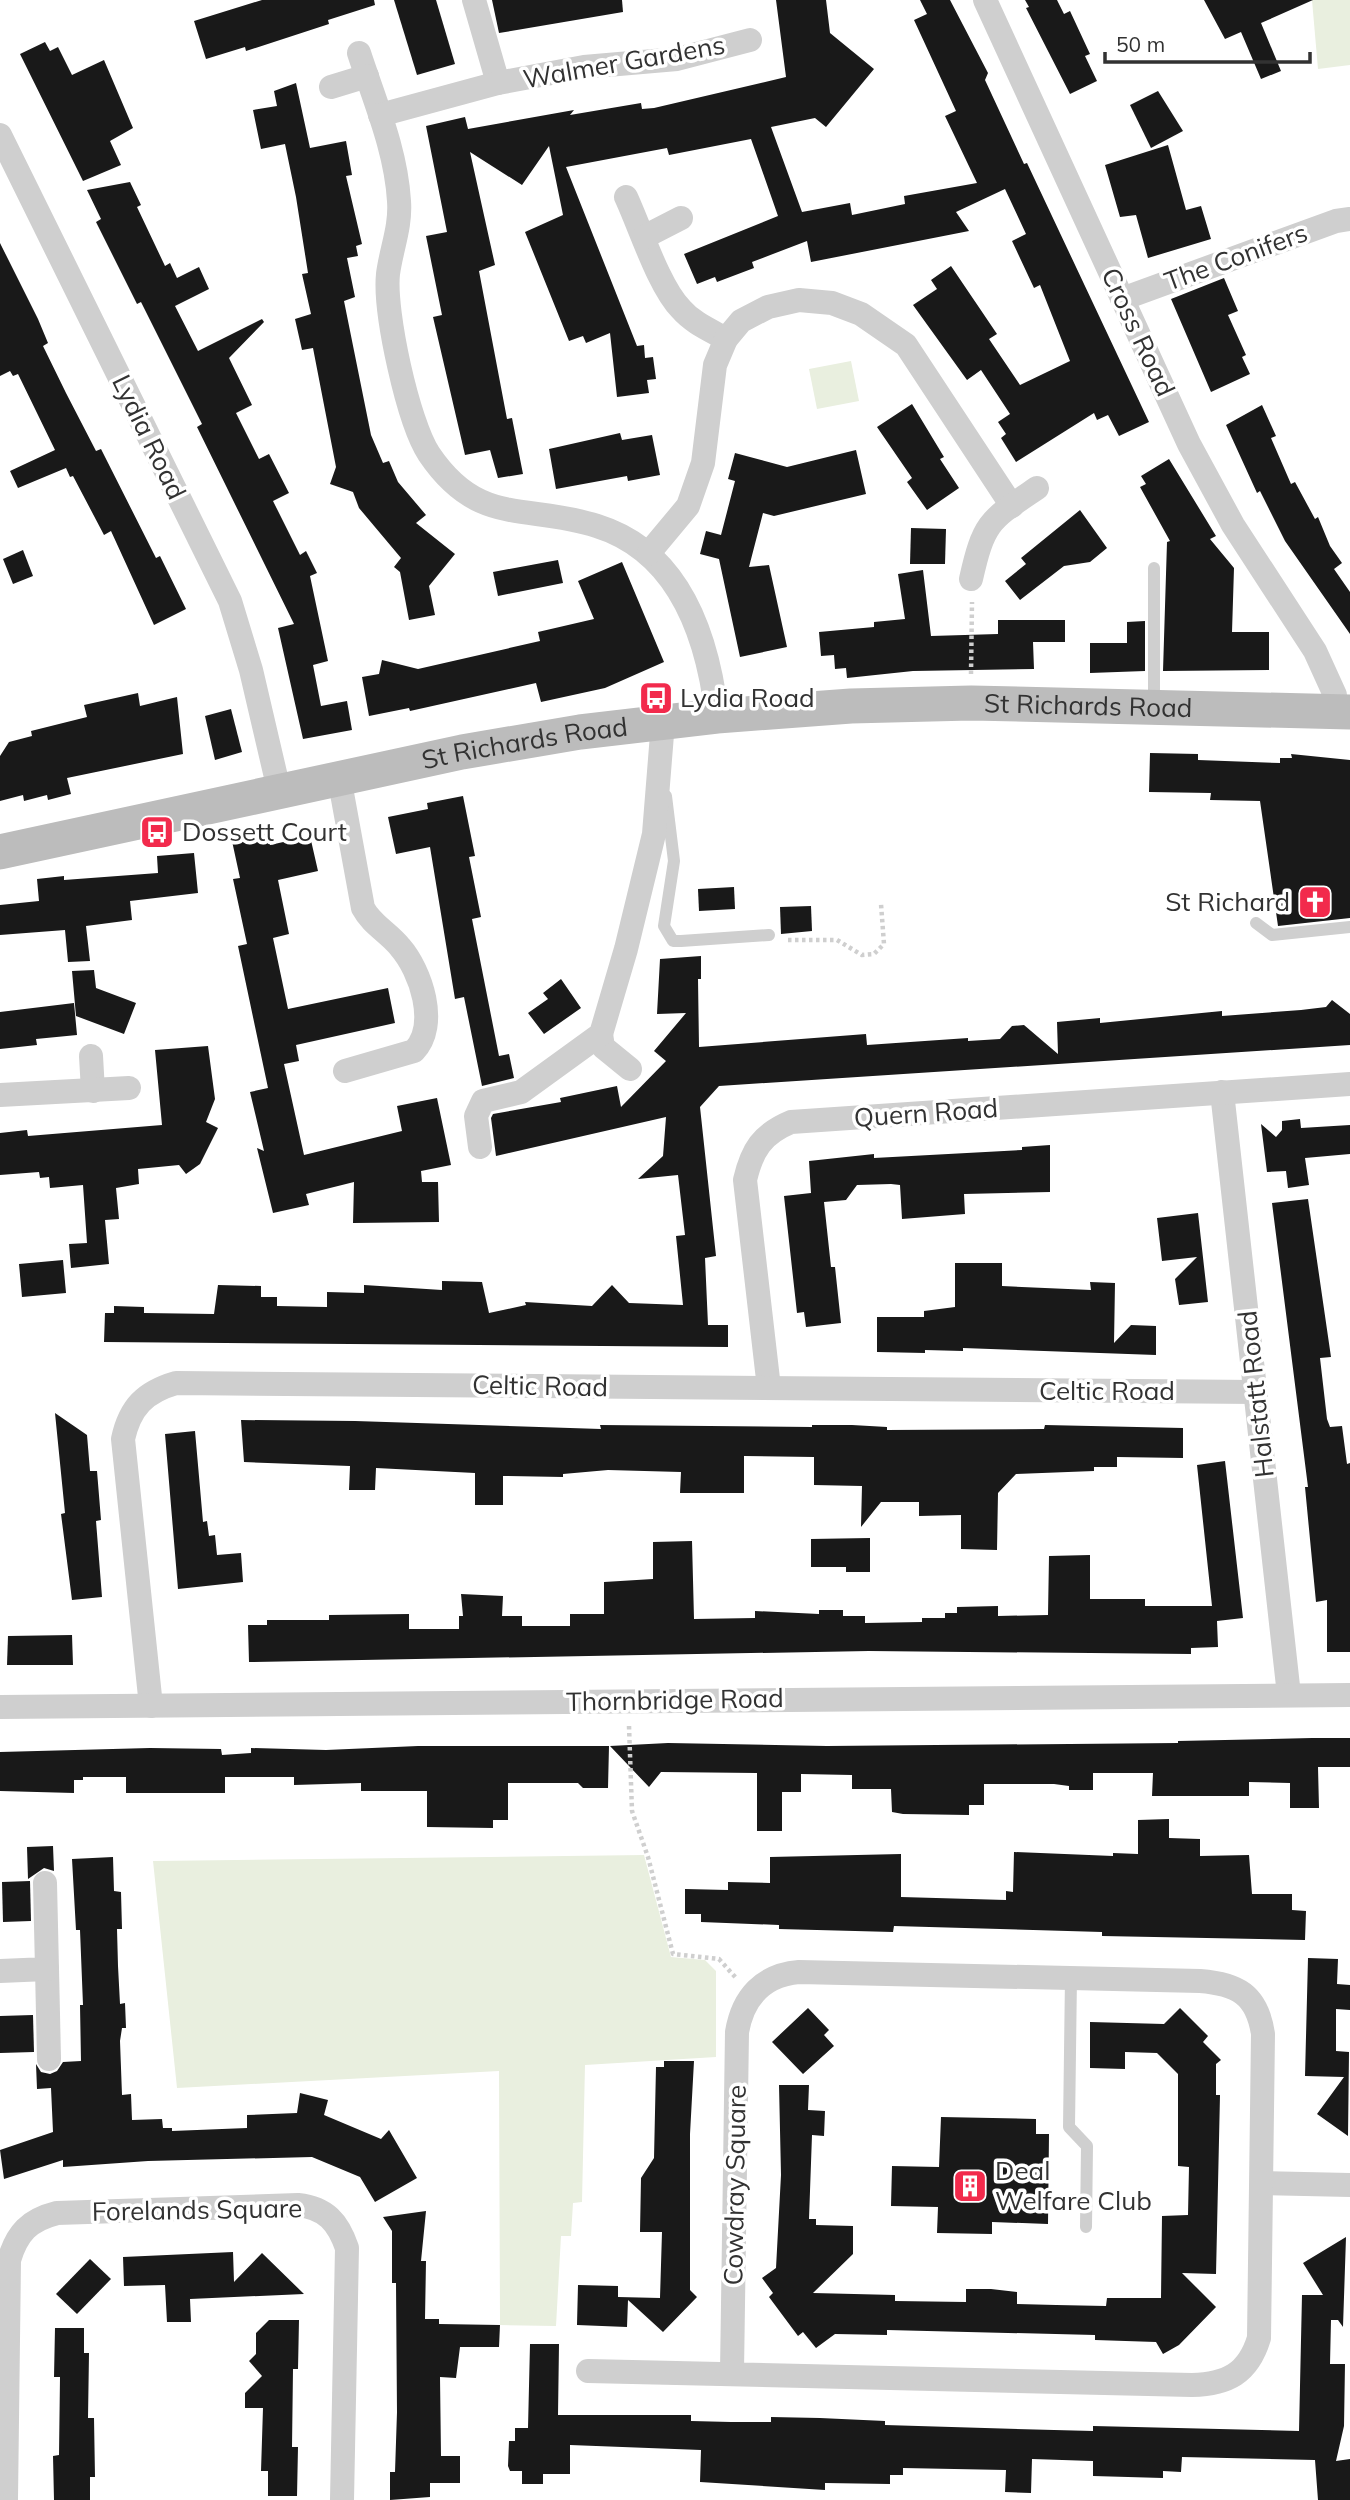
<svg xmlns="http://www.w3.org/2000/svg" width="1350" height="2500" font-family="Mulish,sans-serif">
	<rect width="100%" height="100%" fill="#fff"/>
	<g fill="#e9efdf">
		<polygon points="1312,0 1350,0 1350,65 1318,69"/>
		<polygon points="851,361 859,401 817,409 809,369"/>
		<polygon points="644,1855 671,1957 705,1960 716,1971 716,2057 585,2065 582,2202 573,2203 571,2236 561,2236 556,2326 500,2325 499,2071 177,2088 153,1861"/>
	</g>
	<g fill="#191919">
		<polygon points="262,0 374,0 375,5 328,20 329,24 246,51 245,47 206,59 194,21"/>
		<polygon points="394,0 436,0 455,64 417,75"/>
		<polygon points="492,0 622,0 623,12 499,33"/>
		<polygon points="776,0 826,0 830,33 874,69 826,127 815,118 771,127 802,212 850,203 852,215 905,204 904,196 977,183 945,116 956,111 914,20 927,14 920,0 950,0 988,73 985,80 1024,164 1027,163 1149,422 1119,436 1108,415 1097,420 1094,413 1016,462 1001,438 1006,434 998,422 1010,414 981,370 967,380 913,305 937,289 931,280 951,266 997,334 989,339 1020,385 1070,361 1040,285 1034,288 1012,241 1026,234 1005,189 956,212 969,231 811,262 807,241 752,262 754,268 717,282 715,277 697,284 684,254 778,216 751,139 669,155 667,148 566,167 637,346 644,345 645,358 653,357 656,379 647,380 649,393 617,397 610,333 586,343 583,336 569,341 525,232 563,215 549,146 522,185 470,152 495,265 479,271 507,419 512,418 523,474 498,478 490,450 465,455 433,317 442,315 426,236 447,232 426,126 465,117 468,129 574,110 570,115 641,103 642,109 654,108 786,77"/>
		<polygon points="1025,0 1057,0 1064,14 1070,11 1090,54 1085,56 1097,81 1070,94 1026,8 1029,7"/>
		<polygon points="1204,0 1313,0 1261,23 1281,71 1261,79 1241,32 1225,39"/>
		<polygon points="45,42 50,51 58,47 72,75 104,60 133,128 110,141 121,165 83,181 20,54"/>
		<polygon points="296,83 310,148 346,141 352,175 346,176 362,244 356,246 358,256 347,258 355,297 344,301 371,435 383,463 389,461 398,482 426,515 416,523 455,554 429,586 435,615 409,620 400,572 394,567 401,558 359,508 353,492 330,484 336,467 313,348 302,350 295,319 311,314 302,274 308,273 296,197 285,144 261,149 253,110 277,106 274,91"/>
		<polygon points="1158,91 1183,131 1151,148 1130,105"/>
		<polygon points="1168,145 1186,210 1201,206 1211,239 1148,258 1136,215 1120,217 1105,165"/>
		<polygon points="130,182 141,205 137,207 165,266 170,263 177,278 199,267 209,289 175,306 198,351 262,319 264,322 229,358 252,405 236,413 259,459 269,454 289,493 273,501 300,555 306,551 317,573 310,576 328,661 313,665 321,706 347,701 352,730 303,739 278,628 294,624 197,427 202,424 141,302 137,304 96,222 101,219 87,190"/>
		<polygon points="0,243 38,319 48,343 43,346 66,393 96,451 101,449 156,558 160,556 186,609 154,625 111,531 104,535 73,476 70,477 66,468 18,488 10,471 55,450 18,374 13,376 10,371 0,376"/>
		<polygon points="1224,278 1238,311 1228,315 1246,355 1242,357 1250,374 1211,392 1171,299"/>
		<polygon points="912,404 944,457 940,459 959,488 927,510 907,482 912,478 877,427"/>
		<polygon points="1262,405 1276,436 1271,438 1291,484 1295,482 1315,519 1318,517 1330,546 1342,563 1334,569 1350,592 1350,634 1285,541 1260,491 1257,493 1226,425"/>
		<polygon points="620,433 622,440 652,435 660,475 628,481 627,476 556,489 549,449"/>
		<polygon points="856,450 866,494 774,516 763,513 749,567 769,565 787,647 740,657 719,559 700,554 706,531 721,535 735,481 728,479 735,453 787,467"/>
		<polygon points="1169,459 1216,536 1210,539 1234,568 1232,632 1269,632 1269,670 1163,671 1167,542 1170,541 1140,487 1146,484 1141,476"/>
		<polygon points="1080,510 1107,548 1090,562 1064,566 1020,600 1005,581 1026,564 1021,558"/>
		<polygon points="911,528 946,529 945,564 910,564"/>
		<polygon points="23,550 33,576 13,584 3,559"/>
		<polygon points="558,560 563,583 498,596 493,572"/>
		<polygon points="622,562 664,662 605,688 541,702 536,683 410,711 409,708 369,716 362,677 379,674 382,660 418,669 540,641 538,632 594,619 578,581"/>
		<polygon points="923,570 931,636 998,634 998,620 1065,620 1065,642 1033,642 1034,669 913,671 847,678 846,668 835,669 834,655 821,656 819,632 874,627 874,622 905,619 898,574"/>
		<polygon points="1145,621 1145,671 1090,673 1090,643 1127,643 1127,622"/>
		<polygon points="138,693 140,706 177,697 183,754 67,778 71,794 48,800 47,795 24,801 23,795 0,801 0,756 9,742 32,736 31,731 87,717 84,705"/>
		<polygon points="231,709 242,752 215,760 205,716"/>
		<polygon points="1150,753 1198,754 1198,760 1280,763 1280,758 1292,758 1291,754 1350,760 1350,918 1278,926 1260,801 1210,800 1211,793 1149,792"/>
		<polygon points="463,796 475,856 469,857 481,917 472,919 499,1056 509,1054 514,1078 482,1086 464,997 455,999 430,847 396,854 388,817 428,809 427,803"/>
		<polygon points="268,833 270,845 310,836 318,871 278,880 289,934 273,938 288,1009 388,988 395,1023 296,1045 299,1061 284,1064 304,1155 402,1131 397,1106 437,1098 451,1165 421,1171 422,1182 438,1182 439,1222 353,1223 354,1182 306,1194 309,1205 273,1213 257,1148 264,1151 250,1092 268,1088 238,946 247,944 233,879 240,878 232,841"/>
		<polygon points="194,853 198,893 130,901 132,920 86,926 90,961 68,962 65,930 0,935 0,905 39,901 37,879 64,876 64,880 158,873 157,856"/>
		<polygon points="734,887 735,909 699,911 698,889"/>
		<polygon points="811,906 812,931 781,934 780,907"/>
		<polygon points="701,956 701,979 698,979 699,1047 866,1034 867,1045 968,1038 968,1041 1000,1039 1012,1026 1024,1025 1058,1054 1057,1022 1100,1018 1100,1023 1222,1011 1222,1016 1301,1010 1326,1007 1332,1000 1350,1014 1350,1045 719,1086 700,1107 716,1256 705,1258 708,1325 728,1325 728,1347 104,1342 105,1313 114,1313 114,1306 144,1307 144,1313 214,1314 218,1285 261,1286 261,1297 277,1297 277,1306 327,1307 327,1292 364,1293 364,1285 442,1290 442,1281 482,1282 489,1313 526,1305 525,1302 592,1306 612,1285 629,1303 683,1305 676,1236 685,1235 678,1175 638,1179 663,1156 666,1117 496,1156 491,1118 493,1114 561,1102 560,1098 617,1086 621,1107 666,1061 654,1051 686,1013 657,1014 660,959"/>
		<polygon points="94,970 96,988 136,1003 124,1034 76,1016 72,971"/>
		<polygon points="561,979 581,1008 544,1034 528,1013 548,999 543,993"/>
		<polygon points="74,1003 77,1035 36,1039 37,1045 0,1049 0,1012"/>
		<polygon points="208,1046 215,1099 206,1122 218,1128 200,1164 186,1174 179,1165 138,1169 139,1184 116,1188 119,1219 105,1220 109,1264 71,1268 69,1244 87,1243 83,1185 50,1188 49,1177 40,1178 39,1172 0,1175 0,1133 27,1130 28,1136 162,1125 155,1050"/>
		<polygon points="1300,1119 1301,1128 1350,1125 1350,1154 1305,1158 1309,1185 1288,1188 1286,1171 1267,1172 1261,1124 1276,1137 1282,1130 1282,1121"/>
		<polygon points="1050,1145 1050,1192 964,1194 965,1214 902,1219 900,1185 891,1184 857,1185 846,1200 824,1202 831,1267 835,1267 841,1323 806,1327 804,1312 797,1313 784,1196 811,1193 809,1161 874,1154 874,1158 1022,1150 1022,1147"/>
		<polygon points="1308,1199 1331,1357 1320,1358 1327,1419 1330,1427 1342,1426 1347,1464 1350,1463 1350,1652 1327,1652 1327,1600 1316,1602 1305,1487 1308,1487 1272,1203"/>
		<polygon points="1198,1213 1208,1302 1179,1305 1175,1279 1197,1257 1162,1261 1157,1218"/>
		<polygon points="63,1260 66,1293 22,1297 19,1264"/>
		<polygon points="955,1263 1002,1263 1002,1286 1091,1290 1090,1282 1115,1283 1114,1343 1131,1325 1156,1326 1156,1355 963,1348 963,1351 925,1350 925,1353 877,1352 877,1317 924,1317 924,1311 955,1307"/>
		<polygon points="55,1413 87,1435 90,1471 97,1471 101,1520 96,1521 102,1597 72,1600 61,1514 65,1513"/>
		<polygon points="241,1420 355,1421 601,1429 600,1425 812,1427 812,1425 852,1425 887,1427 887,1430 1044,1429 1045,1425 1183,1428 1183,1458 1117,1457 1117,1467 1094,1467 1094,1471 1016,1474 998,1493 997,1550 961,1549 961,1515 919,1516 919,1502 881,1502 861,1527 862,1486 814,1485 814,1457 744,1456 744,1493 680,1493 681,1472 608,1470 563,1474 563,1477 503,1476 503,1505 475,1505 475,1473 376,1468 375,1490 349,1490 350,1466 244,1462"/>
		<polygon points="195,1431 203,1522 207,1521 209,1536 215,1535 217,1555 241,1553 243,1582 178,1589 165,1434"/>
		<polygon points="1225,1461 1243,1618 1217,1621 1218,1647 1191,1648 1191,1654 869,1651 249,1662 248,1625 267,1625 267,1620 329,1620 329,1615 409,1614 409,1629 459,1629 459,1616 463,1616 461,1594 503,1596 502,1616 522,1616 522,1626 570,1626 570,1614 604,1614 604,1582 653,1579 653,1542 692,1541 694,1619 755,1618 755,1611 819,1614 819,1610 843,1610 843,1616 865,1616 865,1623 922,1622 922,1618 945,1618 945,1613 957,1613 957,1607 998,1606 998,1616 1048,1615 1049,1556 1090,1555 1090,1599 1145,1599 1145,1606 1212,1606 1197,1465"/>
		<polygon points="870,1538 870,1572 846,1572 846,1567 811,1567 811,1539"/>
		<polygon points="72,1635 73,1665 7,1665 8,1636"/>
		<polygon points="1312,1738 1350,1738 1350,1767 1318,1767 1319,1808 1290,1808 1290,1783 1249,1782 1249,1796 1152,1796 1153,1773 1093,1773 1093,1790 1069,1790 1069,1786 1054,1784 984,1784 984,1805 969,1805 969,1815 903,1814 892,1812 891,1789 852,1789 852,1775 801,1774 801,1792 782,1792 782,1831 757,1831 757,1773 661,1772 649,1787 610,1746 668,1743 827,1746 1178,1743 1178,1741"/>
		<polygon points="418,1746 609,1746 608,1788 583,1788 578,1783 508,1783 508,1820 493,1820 493,1828 427,1827 427,1791 361,1791 361,1783 294,1785 294,1777 225,1777 225,1793 126,1793 126,1777 83,1777 83,1780 74,1780 74,1793 0,1791 0,1752 150,1748 221,1749 222,1755 251,1753 251,1748 326,1750"/>
		<polygon points="1169,1819 1169,1838 1200,1839 1200,1856 1249,1855 1252,1894 1292,1894 1292,1910 1306,1911 1305,1940 1102,1936 1102,1932 894,1926 893,1932 779,1929 779,1925 701,1922 701,1914 685,1914 685,1889 728,1890 728,1882 770,1883 770,1857 901,1854 901,1897 1006,1900 1006,1891 1013,1892 1014,1852 1113,1856 1113,1853 1138,1854 1138,1820"/>
		<polygon points="53,1846 54,1871 44,1868 28,1879 27,1847"/>
		<polygon points="113,1857 114,1891 121,1892 122,1929 117,1929 118,1966 120,2004 125,2003 126,2028 122,2028 120,2041 122,2095 131,2094 132,2120 162,2119 163,2128 172,2128 172,2131 247,2128 247,2115 297,2113 300,2093 328,2100 324,2115 381,2139 389,2130 417,2178 375,2202 360,2177 312,2157 148,2161 63,2167 63,2160 4,2179 0,2150 53,2132 51,2088 37,2089 36,2064 41,2072 50,2074 57,2071 63,2062 81,2061 80,2005 83,2005 80,1930 76,1930 72,1859"/>
		<polygon points="30,1881 31,1921 3,1922 2,1882"/>
		<polygon points="1308,1958 1338,1959 1337,1984 1350,1985 1350,2010 1336,2009 1336,2051 1349,2052 1348,2136 1317,2114 1344,2077 1305,2076"/>
		<polygon points="808,2008 829,2030 824,2035 834,2046 803,2074 772,2042"/>
		<polygon points="1180,2008 1208,2036 1203,2042 1221,2060 1216,2064 1216,2095 1220,2095 1216,2274 1182,2273 1216,2307 1179,2345 1163,2354 1156,2342 1095,2340 1095,2335 887,2330 887,2335 835,2334 816,2348 803,2332 798,2336 769,2297 773,2293 762,2278 776,2268 781,2175 779,2085 809,2085 808,2110 825,2111 824,2136 812,2135 809,2219 816,2219 816,2225 853,2226 853,2254 813,2293 895,2295 895,2301 966,2302 966,2289 991,2289 1017,2292 1017,2304 1056,2305 1106,2306 1107,2298 1161,2298 1162,2216 1188,2215 1189,2167 1178,2166 1178,2074 1157,2053 1125,2052 1125,2069 1090,2068 1090,2022 1164,2024"/>
		<polygon points="33,2015 34,2052 0,2053 0,2016"/>
		<polygon points="664,2061 694,2061 690,2134 690,2290 697,2297 663,2332 628,2300 627,2327 577,2325 578,2285 618,2286 618,2297 660,2298 662,2232 640,2232 641,2178 654,2158 656,2067 664,2067"/>
		<polygon points="941,2117 1036,2119 1036,2134 1049,2134 1048,2224 992,2222 992,2234 937,2233 938,2207 891,2206 892,2166 939,2167"/>
		<polygon points="426,2211 421,2261 426,2261 425,2319 439,2319 439,2324 500,2325 499,2347 460,2347 456,2378 440,2377 441,2456 460,2456 460,2483 430,2483 430,2497 390,2500 390,2472 395,2472 397,2412 396,2283 392,2283 392,2231 383,2217"/>
		<polygon points="1346,2237 1343,2327 1338,2320 1331,2320 1330,2364 1345,2364 1344,2426 1336,2461 1350,2459 1350,2500 1318,2500 1315,2460 1182,2457 1181,2472 1163,2471 1163,2478 1093,2476 1093,2461 1032,2459 1031,2493 1005,2492 1006,2470 903,2468 903,2475 890,2475 890,2484 825,2483 825,2490 700,2482 701,2450 570,2445 570,2474 543,2474 543,2484 522,2484 522,2471 510,2471 508,2466 509,2441 515,2441 515,2428 528,2428 530,2344 559,2344 558,2415 691,2415 691,2421 731,2422 771,2422 771,2417 820,2418 885,2421 885,2425 1054,2430 1093,2431 1093,2426 1299,2431 1302,2295 1323,2295 1303,2263"/>
		<polygon points="233,2252 234,2282 262,2253 304,2294 190,2299 191,2322 167,2322 165,2285 124,2286 123,2257"/>
		<polygon points="90,2259 111,2279 77,2314 56,2294"/>
		<polygon points="269,2320 299,2320 298,2369 293,2369 292,2447 298,2447 297,2496 268,2496 268,2471 261,2471 263,2408 245,2408 245,2393 262,2376 249,2361 256,2354 256,2333"/>
		<polygon points="55,2328 84,2328 84,2353 89,2353 88,2418 94,2418 95,2477 90,2477 90,2500 54,2500 53,2456 59,2455 60,2377 54,2377"/>
	</g>
	<g fill="none" stroke-linecap="round" stroke-linejoin="round">
		<g stroke="#cfcfcf" stroke-width="4.5" stroke-dasharray="3.5 3.5" stroke-linecap="butt">
			<polyline points="971,674 972,602"/>
			<polyline points="788,940 837,940 862,955 874,954 884,944 881,904"/>
			<polyline points="629,1726 632,1811 648,1857 673,1954 719,1959 736,1978"/>
		</g>
		<g stroke="#cfcfcf" stroke-width="12">
			<polyline points="1154,568 1154,706"/>
			<polyline points="666,796 674,861 664,926 673,941 681,941 769,935"/>
			<polyline points="1256,923 1272,935 1350,927"/>
			<polyline points="1071,1977 1069,2127 1087,2146 1086,2227"/>
		</g>
		<g stroke="#cfcfcf" stroke-width="24">
			<polyline points="474,0 498,83"/>
			<polyline points="985,0 1189,444 1233,525 1315,651 1335,695 1333,710"/>
			<path d="M359 53C375 102 396 150 399 201 401 227 391 250 388 274 384 312 408 422 429 454 479 528 527 503 597 526 680 552 708 638 717 716"/>
			<polyline points="331,87 367,76"/>
			<polyline points="380,115 498,83 584,67 677,59 750,40"/>
			<polyline points="0,135 230,601 251,670 279,790"/>
			<path d="M626 197C640 227 659 287 681 309 693 323 710 330 726 339"/>
			<polyline points="644,237 681,218"/>
			<polyline points="1122,299 1336,221 1350,219"/>
			<polyline points="648,554 688,506 703,463 715,365 726,339 741,321 768,307 799,300 832,303 861,314 906,345 1012,506"/>
			<path d="M971 579C984 521 990 520 1037 488"/>
			<path d="M339 777 363 908C372 925 388 932 400 947 421 971 439 1025 414 1051L345 1071"/>
			<polyline points="601,1034 603,1047 630,1069"/>
			<polyline points="91,1056 93,1091"/>
			<polyline points="1222,1092 1289,1695"/>
			<polyline points="0,1095 129,1088"/>
			<polyline points="480,1147 476,1116 483,1101 521,1092 601,1034 626,949 654,834 663,722"/>
			<path d="M769 1388 745 1180C752 1150 762 1134 791 1122L1350 1084"/>
			<path d="M151 1706 123 1439C130 1407 145 1392 176 1383L1256 1392"/>
			<polyline points="0,1707 1350,1695"/>
			<polyline points="47,1969 49,2059"/>
			<polyline points="0,1971 47,1969 45,1883"/>
			<polyline points="1263,2183 1350,2185"/>
			<path d="M588 2371 1192 2385C1227 2384 1248 2374 1259 2338L1263 2034C1257 1994 1237 1984 1200 1981L799 1972C763 1975 743 1997 737 2032L732 2372"/>
			<path d="M6 2500 9 2260C17 2233 29 2220 57 2213L298 2205C326 2208 338 2222 347 2248L342 2500"/>
		</g>
		<path stroke="#bcbcbc" stroke-width="35" id="s1" d="M0 852 462 752 580 732 717 716 851 706 971 703 1350 712"/>
	</g>
	<defs>
		<g id="bus-square" transform="scale(1.75)"><rect x="-9" y="-9" width="18" height="18" rx="4" fill="#f22a4c" stroke="#fff"/><path d="M-5-6H5V4H4V6H2V4H-2V6H-4V4H-5ZM-3.5-4V0h7V-4ZM-3.5 1.2v1.5H-2V1.2ZM2 1.2v1.5H3.5V1.2Z" fill="#fff"/></g>
		<g id="church-square" transform="scale(1.75)"><rect x="-9" y="-9" width="18" height="18" rx="4" fill="#f22a4c" stroke="#fff"/><path d="M-1.2-6h2.4v3.5h3.3v2.4h-3.3V6h-2.4V-.1h-3.3v-2.4h3.3Z" fill="#fff"/></g>
		<g id="building-square" transform="scale(1.75)"><rect x="-9" y="-9" width="18" height="18" rx="4" fill="#f22a4c" stroke="#fff"/><path d="M-4-6H4V6H1V3H-1V6H-4ZM-2.5-4.3h1.7v1.8h-1.7ZM.8-4.3h1.7v1.8H.8ZM-2.5-1h1.7V.8h-1.7ZM.8-1h1.7V.8H.8Z" fill="#fff"/></g>
	</defs>
	<g fill-rule="evenodd">
		<use href="#bus-square" x="656" y="698"/>
		<use href="#bus-square" x="157" y="832"/>
		<use href="#church-square" x="1315" y="902"/>
		<use href="#building-square" x="970" y="2186"/>
	</g>
	<g text-anchor="middle" stroke-width="7" stroke-linejoin="round" paint-order="stroke">
		<g font-size="26" fill="#323232" stroke="#fff">
			<text transform="translate(624 62) rotate(-10)" y="9">Walmer Gardens</text>
			<text transform="translate(1236 257) rotate(-20)" y="9">The Conifers</text>
			<text transform="translate(1138 332) rotate(65)" y="9">Cross Road</text>
			<text transform="translate(149 437) rotate(64)" y="9">Lydia Road</text>
			<text dy="9" stroke="none"><textPath href="#s1" startOffset="1102">St Richards Road</textPath></text>
			<text dy="9" stroke="none"><textPath href="#s1" startOffset="536">St Richards Road</textPath></text>
			<text transform="translate(926 1113) rotate(-4)" y="9">Quern Road</text>
			<text transform="translate(540 1386) rotate(1)" y="9">Celtic Road</text>
			<text x="1107" y="1400">Celtic Road</text>
			<text transform="translate(1256 1394) rotate(-96)" y="9">Halstatt Road</text>
			<text transform="translate(675 1700) rotate(-1)" y="9">Thornbridge Road</text>
			<text transform="translate(735 2185) rotate(-89)" y="9">Cowdray Square</text>
			<text transform="translate(197 2210) rotate(-1)" y="9">Forelands Square</text>
		</g>
		<g font-size="26" fill="#323232" stroke="#fff" text-anchor="start">
			<text x="680" y="707">Lydia Road</text>
			<text x="182" y="841">Dossett Court</text>
			<text x="1290" y="911" text-anchor="end">St Richard</text>
			<text x="995" y="2180">Deal<tspan x="995" dy="30">Welfare Club</tspan></text>
		</g>
	</g>
	<path d="M1105 52v10h205v-10" fill="none" stroke="#323232" stroke-width="3.5"/>
	<text x="1116" y="52" font-size="21" fill="#323232" stroke="#ffffff" stroke-width="5" paint-order="stroke">50 m</text>
</svg>
